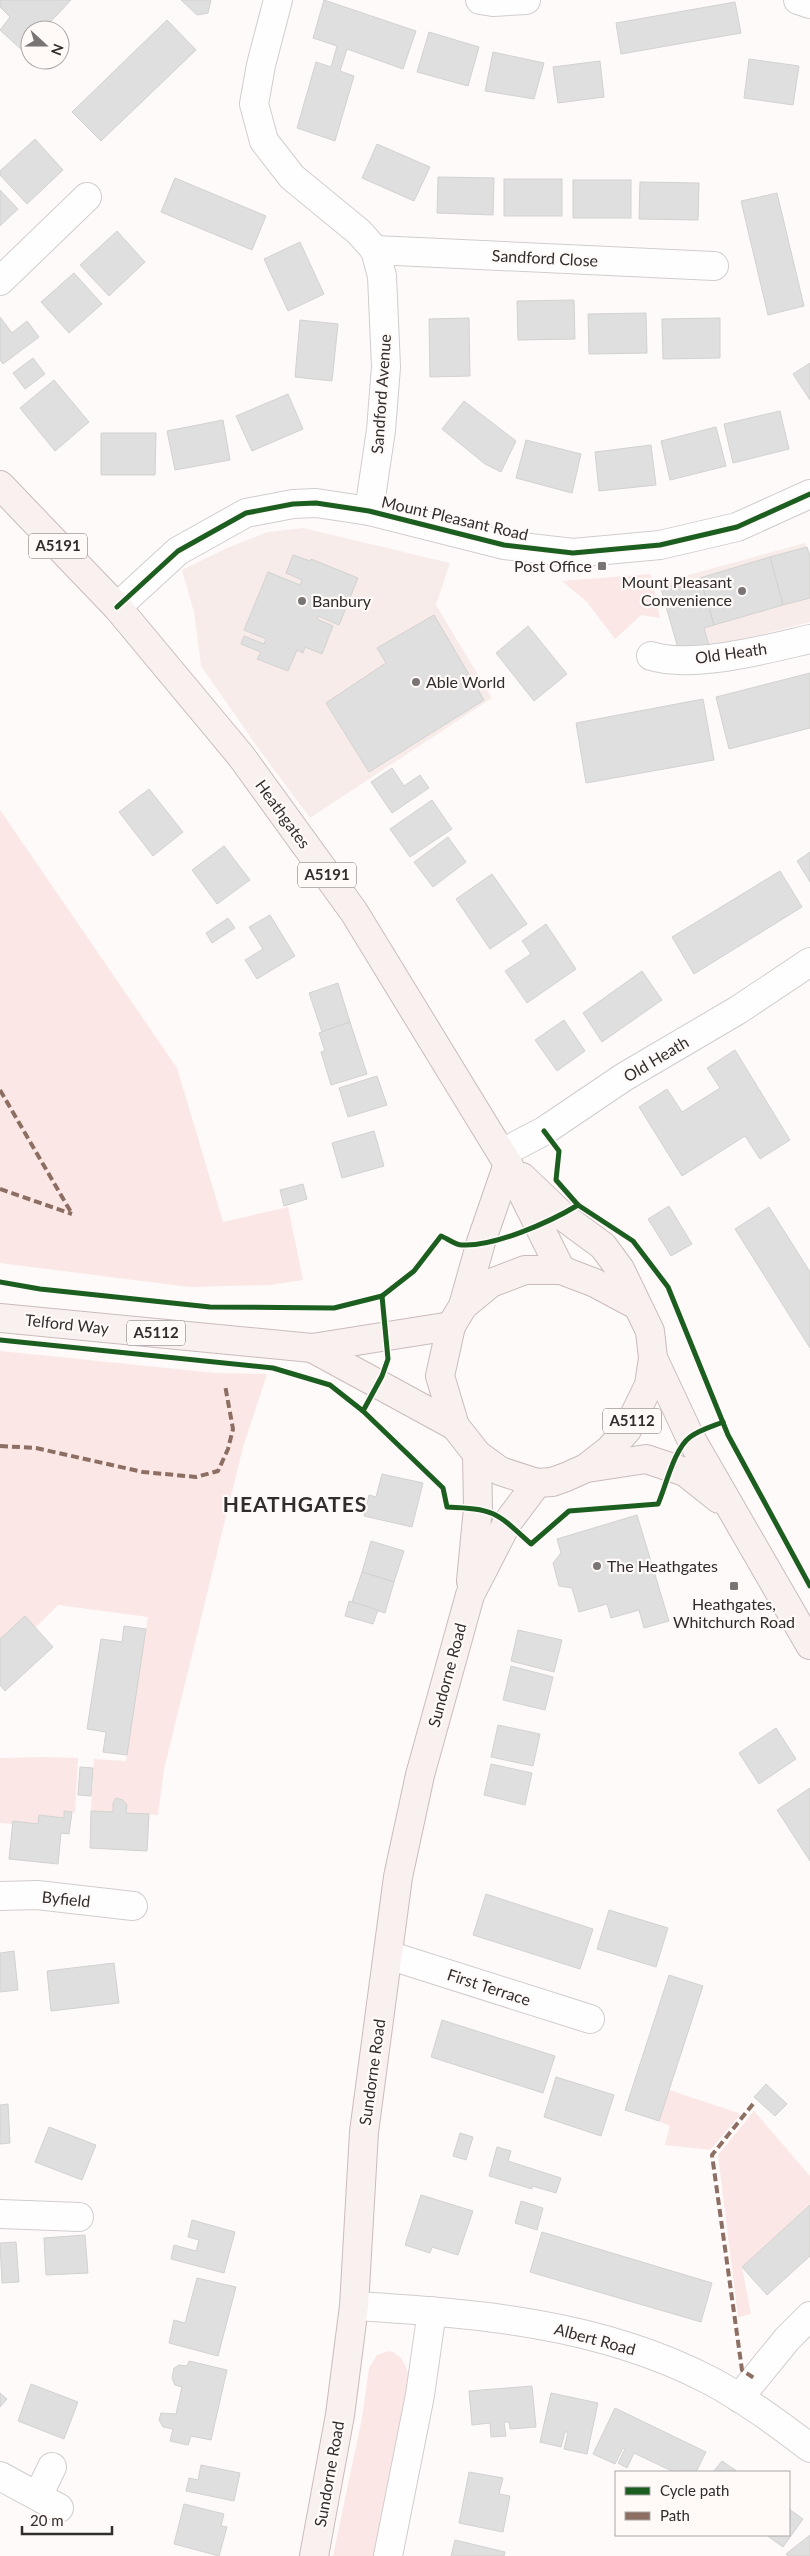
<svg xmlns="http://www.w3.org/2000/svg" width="810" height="2556" font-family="Lato,sans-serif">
	<rect width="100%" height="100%" fill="#fefaf9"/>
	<g fill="#f7ecea">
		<polygon points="303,528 450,563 436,605 492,698 310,818 258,748 201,666 194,612 182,570 227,548 268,532"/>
		<polygon points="805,543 810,556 810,622 680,655 659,583"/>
	</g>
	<g fill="#fbe7e5">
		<polygon points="651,574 660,618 641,615 615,639 587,602 562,581"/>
		<polygon points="0,810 177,1068 223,1222 288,1207 303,1280 270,1285 189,1287 0,1263"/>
		<polygon points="0,1351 215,1373 267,1374 243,1447 164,1769 158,1815 126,1813 127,1805 123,1800 117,1798 113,1803 113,1812 91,1811 94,1759 126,1761 148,1617 58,1605 35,1628 25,1616 0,1639"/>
		<polygon points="44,1757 78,1758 75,1813 64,1811 64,1818 40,1815 38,1824 13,1821 13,1824 0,1823 0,1758"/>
		<polygon points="669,2090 741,2114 710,2150 665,2145 670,2126 659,2121"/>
		<polygon points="754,2111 810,2176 810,2205 742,2267 751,2314 738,2317 718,2155"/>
		<path d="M389 2351C403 2354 406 2367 410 2380L375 2556H333L362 2418 369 2368 377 2355Z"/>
	</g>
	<g fill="#dfdfdf" stroke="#d2d2d1">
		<polygon points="0,0 71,0 43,30 30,30 30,43 23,51 0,30 10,17 0,7"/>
		<polygon points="181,0 211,0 208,13 197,15"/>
		<polygon points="324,0 416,31 403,69 347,49 340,71 354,76 335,141 297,128 316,62 331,67 337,46 313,38"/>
		<polygon points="735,2 741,33 621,54 616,23"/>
		<polygon points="167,20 196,50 101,141 72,112"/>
		<polygon points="429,32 479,47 468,86 417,72"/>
		<polygon points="493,52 544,63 534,99 485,91"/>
		<polygon points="749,59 799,66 793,105 744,98"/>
		<polygon points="600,61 604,97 558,103 553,67"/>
		<polygon points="35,139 63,170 27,204 0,175 0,171"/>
		<polygon points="377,144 430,167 414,201 362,178"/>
		<polygon points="438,177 494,178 493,215 437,213"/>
		<polygon points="175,178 266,216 252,250 161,212"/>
		<rect x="504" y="179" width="58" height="37"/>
		<rect x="573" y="180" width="58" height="38"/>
		<polygon points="640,182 699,183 698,220 639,219"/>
		<polygon points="0,190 18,209 0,226"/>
		<polygon points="777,193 804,306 768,315 741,201"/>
		<polygon points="117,231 145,262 109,296 80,265"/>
		<polygon points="300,242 324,294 288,311 264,259"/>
		<polygon points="74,273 102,304 69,333 41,302"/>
		<polygon points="574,300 575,339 518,340 517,301"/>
		<polygon points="646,313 647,353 589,354 588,314"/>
		<polygon points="0,317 12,333 27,321 39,337 3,364 0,360"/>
		<polygon points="469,318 470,376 430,377 429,319"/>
		<polygon points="720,318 720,358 663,359 662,319"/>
		<polygon points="300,320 338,324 332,381 295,377"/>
		<polygon points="33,358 45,374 25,389 13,373"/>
		<polygon points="810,363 810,400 793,374"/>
		<polygon points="54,380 89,422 55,451 20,408"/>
		<polygon points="288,394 303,429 252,451 236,416"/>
		<polygon points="464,401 516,441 501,472 485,464 442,429"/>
		<polygon points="780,411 789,449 733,463 724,424"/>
		<polygon points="223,420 230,460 175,470 167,431"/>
		<polygon points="716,427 726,466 670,480 661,441"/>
		<polygon points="101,433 156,433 155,475 101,475"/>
		<polygon points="526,440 581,454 572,493 516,478"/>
		<polygon points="651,445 656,485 599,491 595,452"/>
		<polygon points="807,547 810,556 810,598 783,605 770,557"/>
		<polygon points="293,555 310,561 311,559 358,578 339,625 318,616 317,619 333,626 322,654 305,647 303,653 297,650 288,671 257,659 261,652 241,644 244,636 264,644 266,639 244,630 268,572 300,585 302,580 286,573"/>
		<polygon points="770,557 783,605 714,625 700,578"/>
		<polygon points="700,578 714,625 704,628 709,646 680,655 661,589"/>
		<polygon points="434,615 484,700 369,772 326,703 386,663 377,648"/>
		<polygon points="528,626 567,674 534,701 496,653"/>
		<polygon points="810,673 810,728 729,749 716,697"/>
		<polygon points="703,699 714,760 586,783 576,723"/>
		<polygon points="392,768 404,786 420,775 429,788 392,813 371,782"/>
		<polygon points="149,789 183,832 153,856 119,812"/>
		<polygon points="432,800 452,829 410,857 390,829"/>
		<polygon points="448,837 466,862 433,887 414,862"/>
		<polygon points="224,846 250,880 217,904 192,870"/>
		<polygon points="810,852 810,882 797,861"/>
		<polygon points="780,871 802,907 694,974 672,937"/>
		<polygon points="492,874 527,924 490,949 456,899"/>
		<polygon points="270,915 295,956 257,979 245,960 263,949 249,927"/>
		<polygon points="228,918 235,928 212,943 206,933"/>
		<polygon points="546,924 576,969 527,1003 505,971 531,954 522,941"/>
		<polygon points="642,971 662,1000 602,1042 583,1013"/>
		<polygon points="338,983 350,1022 322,1032 309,993"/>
		<polygon points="564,1020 585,1051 557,1071 535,1040"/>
		<polygon points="350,1022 367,1074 331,1085 321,1052 325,1051 319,1033"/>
		<polygon points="735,1050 790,1140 760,1159 745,1136 682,1176 639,1107 667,1089 682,1112 720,1088 707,1068"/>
		<polygon points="377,1076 387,1105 348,1117 339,1088"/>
		<polygon points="374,1131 384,1166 342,1178 332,1143"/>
		<polygon points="303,1184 307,1199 284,1206 280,1190"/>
		<polygon points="669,1206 692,1244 671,1256 648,1219"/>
		<polygon points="769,1207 810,1272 810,1348 735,1229"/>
		<polygon points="382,1474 423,1483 412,1527 364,1516 369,1495 376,1497"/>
		<polygon points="637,1515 669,1621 644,1628 639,1610 611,1618 607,1604 579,1612 572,1588 559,1586 553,1563 561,1553 557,1539"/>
		<polygon points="371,1541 404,1551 394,1582 362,1572"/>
		<polygon points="362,1572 394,1582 385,1613 352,1602"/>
		<polygon points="349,1601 378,1610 373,1624 345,1616"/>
		<polygon points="25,1616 53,1647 5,1691 0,1685 0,1639"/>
		<polygon points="124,1626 146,1629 127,1755 103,1752 106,1732 87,1729 101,1639 122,1642"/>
		<polygon points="518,1630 562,1640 554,1672 511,1661"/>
		<polygon points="511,1666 553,1677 545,1710 503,1700"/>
		<polygon points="498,1725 540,1734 533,1766 491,1757"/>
		<polygon points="776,1728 796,1759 759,1784 739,1753"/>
		<polygon points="491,1764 532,1773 525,1805 484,1795"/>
		<polygon points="80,1767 93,1768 91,1796 78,1795"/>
		<polygon points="810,1788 810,1861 777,1810"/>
		<polygon points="116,1798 123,1800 127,1805 126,1813 149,1814 147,1851 90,1848 91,1811 113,1812 113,1803"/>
		<polygon points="64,1811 72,1812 69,1834 61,1833 58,1864 9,1859 13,1821 38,1824 39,1815 64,1818"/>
		<polygon points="486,1894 593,1929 580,1969 473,1935"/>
		<polygon points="609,1910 668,1928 656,1967 597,1949"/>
		<polygon points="14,1951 18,1990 0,1992 0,1953"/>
		<polygon points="114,1963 119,2003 51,2011 47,1971"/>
		<polygon points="669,1975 703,1986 659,2121 625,2110"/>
		<polygon points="442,2020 555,2056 543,2093 431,2057"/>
		<polygon points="556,2077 614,2095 601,2136 544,2117"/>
		<polygon points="766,2084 787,2104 775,2116 754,2097"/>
		<polygon points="8,2104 10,2143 0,2144 0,2105"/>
		<polygon points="49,2127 96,2145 82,2180 35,2162"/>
		<polygon points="460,2133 473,2137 466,2160 453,2156"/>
		<polygon points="497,2147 511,2151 508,2161 561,2178 556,2193 532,2186 532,2189 489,2176"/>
		<polygon points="421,2195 473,2211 458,2255 432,2247 430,2253 405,2245"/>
		<polygon points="521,2201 543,2208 537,2230 515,2223"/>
		<polygon points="810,2205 810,2256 767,2295 742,2267"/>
		<polygon points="192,2220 235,2232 224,2273 171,2259 174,2245 196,2251 199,2240 188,2237"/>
		<polygon points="542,2232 712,2283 701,2322 530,2272"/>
		<polygon points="85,2235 88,2273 46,2275 44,2238"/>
		<polygon points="16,2242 19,2282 2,2283 0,2243"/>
		<polygon points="197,2278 236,2287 218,2356 169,2343 174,2320 185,2323"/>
		<polygon points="189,2361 227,2370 211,2440 191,2436 188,2445 170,2441 173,2429 163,2427 159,2420 161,2413 176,2414 182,2387 175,2385 172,2378 174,2368 179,2365 187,2366"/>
		<polygon points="31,2384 78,2402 64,2439 18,2421"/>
		<polygon points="532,2386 536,2427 510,2429 509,2422 504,2422 506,2436 491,2437 490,2423 472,2425 469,2391"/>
		<polygon points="0,2393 7,2399 0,2407"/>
		<polygon points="551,2393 598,2403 587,2454 564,2449 568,2432 565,2432 561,2447 540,2442"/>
		<polygon points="615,2408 706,2452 696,2472 674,2472 634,2453 627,2468 618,2463 625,2449 623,2448 615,2464 593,2454"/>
		<polygon points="722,2461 738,2472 713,2472"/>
		<polygon points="201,2465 240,2473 234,2501 186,2491 189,2478 198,2480"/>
		<polygon points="469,2472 503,2478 499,2494 510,2496 503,2532 459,2523"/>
		<polygon points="184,2504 224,2514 221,2526 227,2527 219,2556 174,2544"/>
		<polygon points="789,2509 803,2519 783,2547 766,2535 789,2535"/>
		<polygon points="810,2535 810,2556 788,2556 786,2554"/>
		<polygon points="455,2540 505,2552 504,2556 451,2556"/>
	</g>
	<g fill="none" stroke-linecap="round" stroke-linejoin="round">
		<g stroke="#d1cdcd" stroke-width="30">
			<g id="minor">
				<polyline points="278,0 261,65 254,104 264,141 292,177 359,232 375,250 382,276 386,367 381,430 369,511"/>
				<polyline points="480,0 493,2 526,0"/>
				<polyline points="798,0 810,4"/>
				<polyline points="375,250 714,266"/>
				<polyline points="0,281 87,197"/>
				<polyline points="117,607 178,551 246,513 293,504 316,503 369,511 504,545 573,553 660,545 737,527 810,494"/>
				<path d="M651 656C693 669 767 649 810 639"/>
				<polyline points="502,1153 544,1131 624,1077 738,1010 810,962"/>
				<polyline points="0,1896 37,1895 133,1906"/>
				<polyline points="388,1955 590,2019"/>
				<polyline points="0,2214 79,2217"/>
				<path d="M354 2306C475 2313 599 2323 709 2380 745 2399 778 2423 810 2448"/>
				<polyline points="739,2398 787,2339 810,2316"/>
				<polyline points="0,2476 59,2508"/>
				<polyline points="38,2496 52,2467"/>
				<polyline points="388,2556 420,2395 432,2311"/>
			</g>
		</g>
		<g stroke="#cabcbb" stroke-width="30">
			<g id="major">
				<polyline points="0,485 117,607 241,756 354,912 508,1164 561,1270"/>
				<polyline points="522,1177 565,1218 603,1246 620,1269 650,1331 653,1358 649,1385 627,1430 609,1450 586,1468 566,1477 552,1482 537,1483 500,1471 477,1454 455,1426 440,1376 451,1326 463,1306 491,1283 525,1270 561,1270 595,1283 638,1306"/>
				<polyline points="463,1306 481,1242 508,1164"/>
				<polyline points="0,1318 312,1348 451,1326"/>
				<polyline points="312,1348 455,1426"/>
				<polyline points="653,1358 690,1437 810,1645"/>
				<polyline points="587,1468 646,1459 685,1472 719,1499"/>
				<polyline points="471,1581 478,1508 477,1454"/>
				<polyline points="314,2556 340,2415 354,2306 364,2132 398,1877 420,1775 470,1595 507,1523 537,1483"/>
			</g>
		</g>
		<use href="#minor" stroke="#fffefe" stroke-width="28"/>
		<use href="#major" stroke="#f8f1f0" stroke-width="28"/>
		<g stroke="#8d6e63" stroke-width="4" stroke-dasharray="8 4" stroke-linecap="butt">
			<polyline points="0,1090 72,1214"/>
			<polyline points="0,1189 72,1214"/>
			<polyline points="0,1446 36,1448 143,1472 196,1477 218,1471 228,1449 233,1429 225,1385"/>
			<polyline points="753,2104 712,2155 742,2370 754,2378"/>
		</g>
		<g stroke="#fff9f8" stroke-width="8">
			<g id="cycleway">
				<polyline points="117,607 178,551 246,513 293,504 316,503 369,511 504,545 573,553 660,545 737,527 810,494"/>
				<polyline points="544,1131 559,1151 556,1180 578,1205 633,1241 668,1287 728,1435 810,1586"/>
				<path d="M0 1282 40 1289 210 1307 334 1308 382 1296 414 1271 441 1236C447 1238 455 1245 462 1245 494 1247 550 1222 578 1205"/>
				<path d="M0 1340 273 1368 330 1385 363 1411 443 1488 447 1507C495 1509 496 1512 531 1544L569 1511 658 1504C666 1486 674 1449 690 1437 699 1430 713 1426 723 1422"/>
				<polyline points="363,1411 382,1376 388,1359 382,1296"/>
			</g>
		</g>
		<use href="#cycleway" stroke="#1b5e20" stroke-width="5"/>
	</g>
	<g fill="#787574" stroke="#fff9f8" stroke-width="2">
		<rect x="597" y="561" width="10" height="10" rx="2.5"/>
		<circle cx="742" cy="591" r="5"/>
		<circle cx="302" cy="601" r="5"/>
		<circle cx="416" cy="682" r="5"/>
		<circle cx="597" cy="1566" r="5"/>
		<rect x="729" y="1581" width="10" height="10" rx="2.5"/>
	</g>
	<g text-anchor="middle" stroke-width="4.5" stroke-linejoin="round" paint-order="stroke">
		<g fill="#fff9f8" stroke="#6e6a6a" stroke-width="1">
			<rect x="29" y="533.5" width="58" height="25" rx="4"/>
			<rect x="298" y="862.5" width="58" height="25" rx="4"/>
			<rect x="127" y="1320.5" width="58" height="25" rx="4"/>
			<rect x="603" y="1408.5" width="58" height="25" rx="4"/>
		</g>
		<g font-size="15" font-weight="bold" fill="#302d2d">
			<text x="58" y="551">A5191</text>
			<text x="327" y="880">A5191</text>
			<text x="156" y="1338">A5112</text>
			<text x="632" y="1426">A5112</text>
		</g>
		<g font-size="16" fill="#302d2d" stroke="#fff9f8">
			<text transform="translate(545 258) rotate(3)" y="6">Sandford Close</text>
			<text transform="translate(381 394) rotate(-86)" y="6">Sandford Avenue</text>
			<text transform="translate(455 518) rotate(13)" y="6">Mount Pleasant Road</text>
			<text transform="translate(731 653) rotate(-8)" y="6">Old Heath</text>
			<text transform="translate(283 814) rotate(54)" y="6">Heathgates</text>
			<text transform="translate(656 1059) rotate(-31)" y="6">Old Heath</text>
			<text transform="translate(67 1324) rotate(6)" y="6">Telford Way</text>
			<text transform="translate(447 1675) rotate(-75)" y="6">Sundorne Road</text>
			<text transform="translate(66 1899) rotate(6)" y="6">Byfield</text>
			<text transform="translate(489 1987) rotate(18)" y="6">First Terrace</text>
			<text transform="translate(372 2072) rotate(-82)" y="6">Sundorne Road</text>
			<text transform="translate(595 2339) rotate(15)" y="6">Albert Road</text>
			<text transform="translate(329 2474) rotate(-80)" y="6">Sundorne Road</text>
		</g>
		<g font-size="16" fill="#302d2d" stroke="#fff9f8" text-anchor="start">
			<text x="592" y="572" text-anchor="end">Post Office</text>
			<text x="732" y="588" text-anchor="end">Mount Pleasant<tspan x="732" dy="18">Convenience</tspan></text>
			<text x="312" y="607">Banbury</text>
			<text x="426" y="688">Able World</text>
			<text x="607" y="1572">The Heathgates</text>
			<text x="734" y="1610" text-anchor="middle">Heathgates,<tspan x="734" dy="18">Whitchurch Road</tspan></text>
		</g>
		<g font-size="21" font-weight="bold" letter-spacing="1" fill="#302d2d" stroke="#fff9f8">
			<text x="295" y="1512">HEATHGATES</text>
		</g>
	</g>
	<rect x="615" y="2471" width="175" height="65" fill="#fff9f8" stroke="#aca7a7"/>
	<rect x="625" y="2487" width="25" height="8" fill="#1b5e20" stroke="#aca7a7"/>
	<text x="660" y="2496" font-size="15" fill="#302d2d">Cycle path</text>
	<rect x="625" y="2512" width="25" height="8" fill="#8d6e63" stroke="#aca7a7"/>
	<text x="660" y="2521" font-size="15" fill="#302d2d">Path</text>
	<g transform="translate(45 45) rotate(111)"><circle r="24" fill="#fff9f8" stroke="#aca7a7"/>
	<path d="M0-4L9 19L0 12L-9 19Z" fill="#787574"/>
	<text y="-8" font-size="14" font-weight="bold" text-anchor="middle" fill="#302d2d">N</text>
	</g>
	<path d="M22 2526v8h90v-8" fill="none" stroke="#302d2d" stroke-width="2.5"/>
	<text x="30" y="2526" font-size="15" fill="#302d2d" stroke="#fff9f8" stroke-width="4" paint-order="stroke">20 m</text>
</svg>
